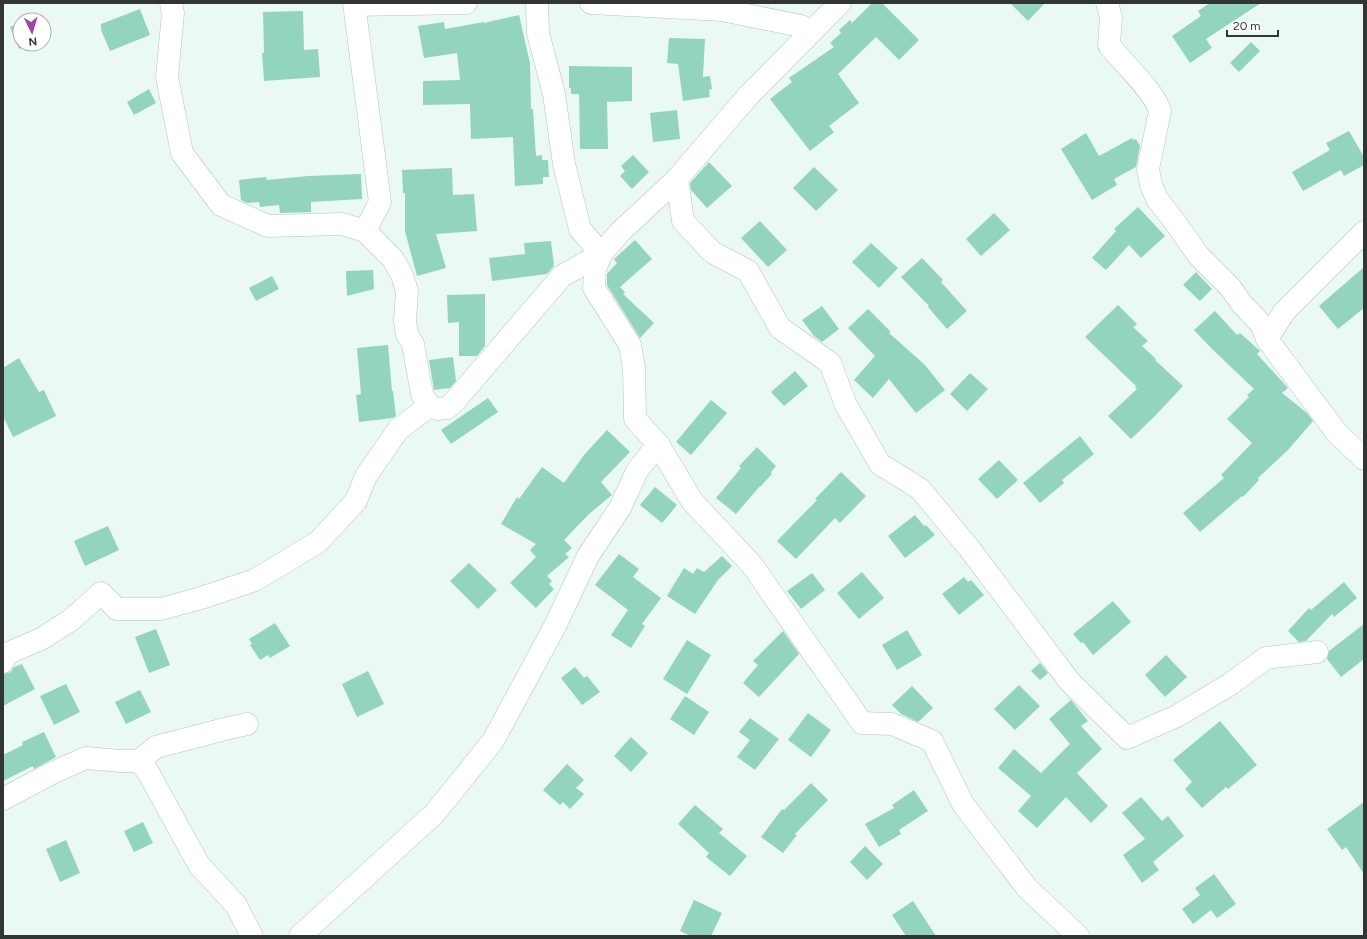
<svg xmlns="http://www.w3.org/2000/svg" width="1367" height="939" font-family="Figtree,sans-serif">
	<rect width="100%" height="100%" fill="#ebf9f4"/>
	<g fill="#92d4c0">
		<polygon points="872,3 882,3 919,40 899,60 876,37 838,74 859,103 829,126 834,132 810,151 770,99 792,82 789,78 834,47 830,43 841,33 839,30 850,20 852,23"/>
		<polygon points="1010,3 1045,3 1028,21"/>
		<polygon points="1210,3 1261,3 1206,39 1212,48 1190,63 1172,36 1201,16 1198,11"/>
		<polygon points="140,9 150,35 110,51 101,30 101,24"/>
		<polygon points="303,11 304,50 318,49 320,77 264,81 262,53 264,53 263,12"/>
		<polygon points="519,15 530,63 531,109 533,109 536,156 542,155 542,160 548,160 549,177 543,177 543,184 515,186 513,137 471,139 470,104 423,105 423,81 460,80 457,53 424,58 418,26 444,22 445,29 484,22 484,23"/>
		<polygon points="20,23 20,44 32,44 19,49 10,27"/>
		<polygon points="669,38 705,39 703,77 710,76 712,89 709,90 710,97 683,101 678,64 667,63"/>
		<polygon points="1251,42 1260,51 1239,72 1230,63"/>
		<polygon points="569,66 632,67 632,101 607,102 608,149 580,149 579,94 571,94 571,88 569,88"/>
		<polygon points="149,89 156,103 134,115 127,102"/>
		<polygon points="677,110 680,139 653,142 650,113"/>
		<polygon points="1349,131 1364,157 1364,165 1344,176 1341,170 1303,191 1292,172 1330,150 1326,143"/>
		<polygon points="1086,133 1099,156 1132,138 1134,140 1136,139 1140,146 1136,167 1114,179 1117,185 1092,200 1061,149"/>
		<polygon points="633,155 649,172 632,189 620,176 625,171 621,166"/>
		<polygon points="709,162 732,186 707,208 691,190 690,183"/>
		<polygon points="814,167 838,190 816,211 793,188"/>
		<polygon points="452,168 453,195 474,194 477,231 436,234 446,268 417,276 405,231 405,193 403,193 402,170"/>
		<polygon points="361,174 362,199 311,202 311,212 280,213 279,205 260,207 259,202 247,203 241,200 239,180 266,177 267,180 308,176"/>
		<polygon points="1138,207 1165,236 1141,258 1129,245 1106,270 1092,258 1116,231 1114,229"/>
		<polygon points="994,213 1010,230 981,256 966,239"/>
		<polygon points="760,221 787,250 768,267 741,238"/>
		<polygon points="635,240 652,259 620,287 625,292 623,294 654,323 640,338 607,285 607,274 617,263 614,259"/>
		<polygon points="551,241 554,266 547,274 492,281 489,258 525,254 524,243"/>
		<polygon points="871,243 898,268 879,288 852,262"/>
		<polygon points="922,258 943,280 941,282 967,311 947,329 928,307 929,306 901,277"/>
		<polygon points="1364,267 1364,308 1338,329 1319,306"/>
		<polygon points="373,270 374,289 347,296 346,271"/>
		<polygon points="1196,272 1212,289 1200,301 1183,285"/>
		<polygon points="272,276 279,289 256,301 249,288"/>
		<polygon points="485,294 485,346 477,356 459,356 459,322 448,323 447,295"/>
		<polygon points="1118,305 1137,324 1133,327 1148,341 1142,346 1156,359 1155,360 1183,386 1155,416 1131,439 1108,416 1137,389 1135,387 1136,386 1085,337"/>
		<polygon points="822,306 839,329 822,342 814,336 802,320"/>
		<polygon points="868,309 891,332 889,333 925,365 945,390 916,413 889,379 873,398 854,380 875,356 848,328"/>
		<polygon points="1215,311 1237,335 1240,333 1260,351 1257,354 1288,388 1282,393 1307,413 1313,421 1288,450 1258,478 1259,480 1243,497 1242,496 1200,532 1183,513 1224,478 1221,475 1252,443 1227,419 1249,397 1247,395 1254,389 1210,347 1194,330"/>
		<polygon points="388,345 392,391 393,391 396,416 393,418 359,422 356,395 361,394 357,348"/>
		<polygon points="453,357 456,381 450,388 434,390 429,360"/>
		<polygon points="19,358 39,392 44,390 56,416 13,437 3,416 3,368"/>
		<polygon points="795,371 808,386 784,406 771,392"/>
		<polygon points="970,373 988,389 967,411 950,394"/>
		<polygon points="488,398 498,412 451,444 441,430"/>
		<polygon points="711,400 727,413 691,455 676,442"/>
		<polygon points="607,430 630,452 601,482 612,495 589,514 564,540 572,548 565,554 569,557 547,576 552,581 549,584 554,589 536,608 510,583 536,557 530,550 536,544 501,524 517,497 519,499 542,467 564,483 584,455"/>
		<polygon points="1080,436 1094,454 1062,480 1064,483 1040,503 1023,483"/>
		<polygon points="757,447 776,466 771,472 772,474 760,487 760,486 736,514 716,498 741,468 739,466"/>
		<polygon points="999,460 1018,480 997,499 978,479"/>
		<polygon points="841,472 866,496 840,523 835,518 796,559 777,541 817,500 815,499"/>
		<polygon points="655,487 677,505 662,523 640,505"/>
		<polygon points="915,515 924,526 926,525 935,535 905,558 888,536"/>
		<polygon points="108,526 119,550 85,566 74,541"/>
		<polygon points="619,554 639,569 633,577 661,598 642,624 645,626 631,648 611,635 628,610 595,585"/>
		<polygon points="722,556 732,566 718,580 695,614 667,596 684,568 693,574 697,568 704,572"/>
		<polygon points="469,563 497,590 478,609 450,581"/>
		<polygon points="862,572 884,598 859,619 837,593"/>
		<polygon points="812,573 825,590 801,609 787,591"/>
		<polygon points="964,577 968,582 971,580 984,595 959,615 942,594"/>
		<polygon points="1344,582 1357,598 1334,617 1332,614 1306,641 1299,642 1288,631 1309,608 1311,610"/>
		<polygon points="1113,601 1131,622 1093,655 1083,642 1081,643 1073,634"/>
		<polygon points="275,623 290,646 270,658 268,655 260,660 250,645 252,644 249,639"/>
		<polygon points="1364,624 1364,659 1341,677 1327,659 1329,651"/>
		<polygon points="156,629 170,665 149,673 135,637"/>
		<polygon points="907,630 922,655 897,670 882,645"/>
		<polygon points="783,631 799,654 759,697 743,683 758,665 753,661"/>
		<polygon points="687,640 711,655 687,694 663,679"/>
		<polygon points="1166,655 1187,677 1165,697 1145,675"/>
		<polygon points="1040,663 1048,673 1040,680 1031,671"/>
		<polygon points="22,664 35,689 3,706 3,674 11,672 14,667"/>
		<polygon points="575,667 584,678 587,676 600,692 582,705 561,678"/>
		<polygon points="368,671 384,704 357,717 342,684"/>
		<polygon points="66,684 80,712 54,725 40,696"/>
		<polygon points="1019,685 1040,706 1015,730 994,709"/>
		<polygon points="912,686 933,708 918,722 901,714 892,705"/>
		<polygon points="140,690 151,712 126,724 115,702"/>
		<polygon points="685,696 709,712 694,735 670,719"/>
		<polygon points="1071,700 1088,721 1081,726 1102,749 1077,773 1108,806 1091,823 1066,797 1037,828 1018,811 1031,796 998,768 1014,749 1041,773 1070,744 1049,719"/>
		<polygon points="808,713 831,730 811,757 788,740"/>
		<polygon points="750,718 779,739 755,770 737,757 750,740 739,732"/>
		<polygon points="1220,721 1257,765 1228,789 1226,787 1202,808 1185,789 1192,782 1173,760"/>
		<polygon points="44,732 56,757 34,769 33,766 3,781 3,755 23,745 22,742"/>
		<polygon points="631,737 648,753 631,772 614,756"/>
		<polygon points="567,764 584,780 576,788 584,794 570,809 563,802 560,805 543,790"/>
		<polygon points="811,783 828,800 795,834 797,835 783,853 761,837 782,809 784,810"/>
		<polygon points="914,790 928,811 899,830 901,834 879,847 865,824 894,808 892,805"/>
		<polygon points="1141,797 1162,821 1168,816 1184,836 1153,862 1159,870 1142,883 1123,855 1145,839 1122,813"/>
		<polygon points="1364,802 1364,874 1346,847 1342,850 1327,829"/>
		<polygon points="695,805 723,829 719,833 747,856 730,876 706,857 709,853 678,824"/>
		<polygon points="143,822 153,843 134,852 124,831"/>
		<polygon points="66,840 80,873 60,882 46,849"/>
		<polygon points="865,846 883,864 867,880 850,862"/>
		<polygon points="1214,874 1236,904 1217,918 1211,910 1193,924 1182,909 1200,895 1195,888"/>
		<polygon points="694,900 722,913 711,936 691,936 680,931"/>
		<polygon points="913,901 936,936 906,936 892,915"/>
	</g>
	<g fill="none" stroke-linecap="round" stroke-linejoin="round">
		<g stroke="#b5c3be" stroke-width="23">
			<g id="minor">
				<polyline points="171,3 173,13 167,77 182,153 221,205 268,226 342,224 365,231 393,259 402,275 407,291 405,321 407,334 413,344 422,394 429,406 437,409 447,408 453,403 562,276 601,254 580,229 564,164 554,94 538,33 537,3"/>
				<polyline points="354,3 380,202 365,231"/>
				<polyline points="591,3 722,10 801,26 805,39"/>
				<path d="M1107 3 1111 17 1109 45C1122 62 1155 92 1160 111L1148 169 1151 185 1157 199 1175 222 1198 255 1230 287 1242 304 1262 325 1267 339 1337 433 1364 459"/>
				<polyline points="355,5 466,3"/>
				<polyline points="677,179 683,221 712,252 748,271 780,328 830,363 846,405 880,464 920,489 969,548 1070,682 1127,738 1177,716 1229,685 1266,658 1317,652"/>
				<polyline points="1267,339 1284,312 1364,232"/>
				<polyline points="658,444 692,501 752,565 862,723 892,724 932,741 963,804 1027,888 1078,936"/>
				<polyline points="3,662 6,654 41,639 71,620 101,593 117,609 161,609 201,598 255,580 318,542 356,501 366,476 398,430 429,406"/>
				<polyline points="139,761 148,772 199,865 236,905 252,936"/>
				<polyline points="3,799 52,773 86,758 121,761 139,761 156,747 225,729 247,724"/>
				<polyline points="300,936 434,814 493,741 555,626 588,556 620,508 637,471 658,444 635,419 634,368 630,345 594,288 595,270 601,254 620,232 677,179 748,96 840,3"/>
			</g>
		</g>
		<use href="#minor" stroke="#fff" stroke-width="22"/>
	</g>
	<rect width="1367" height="939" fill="none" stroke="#313635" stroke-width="8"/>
	<g transform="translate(32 32) rotate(175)"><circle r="19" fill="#ffffff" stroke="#adafae"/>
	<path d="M0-3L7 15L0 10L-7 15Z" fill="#a142ab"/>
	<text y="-6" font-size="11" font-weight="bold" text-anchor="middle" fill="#313635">N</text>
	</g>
	<path d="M1227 30v6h51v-6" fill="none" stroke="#313635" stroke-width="2"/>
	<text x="1233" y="30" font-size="12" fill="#313635" stroke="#ffffff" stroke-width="3" paint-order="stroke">20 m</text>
</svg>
